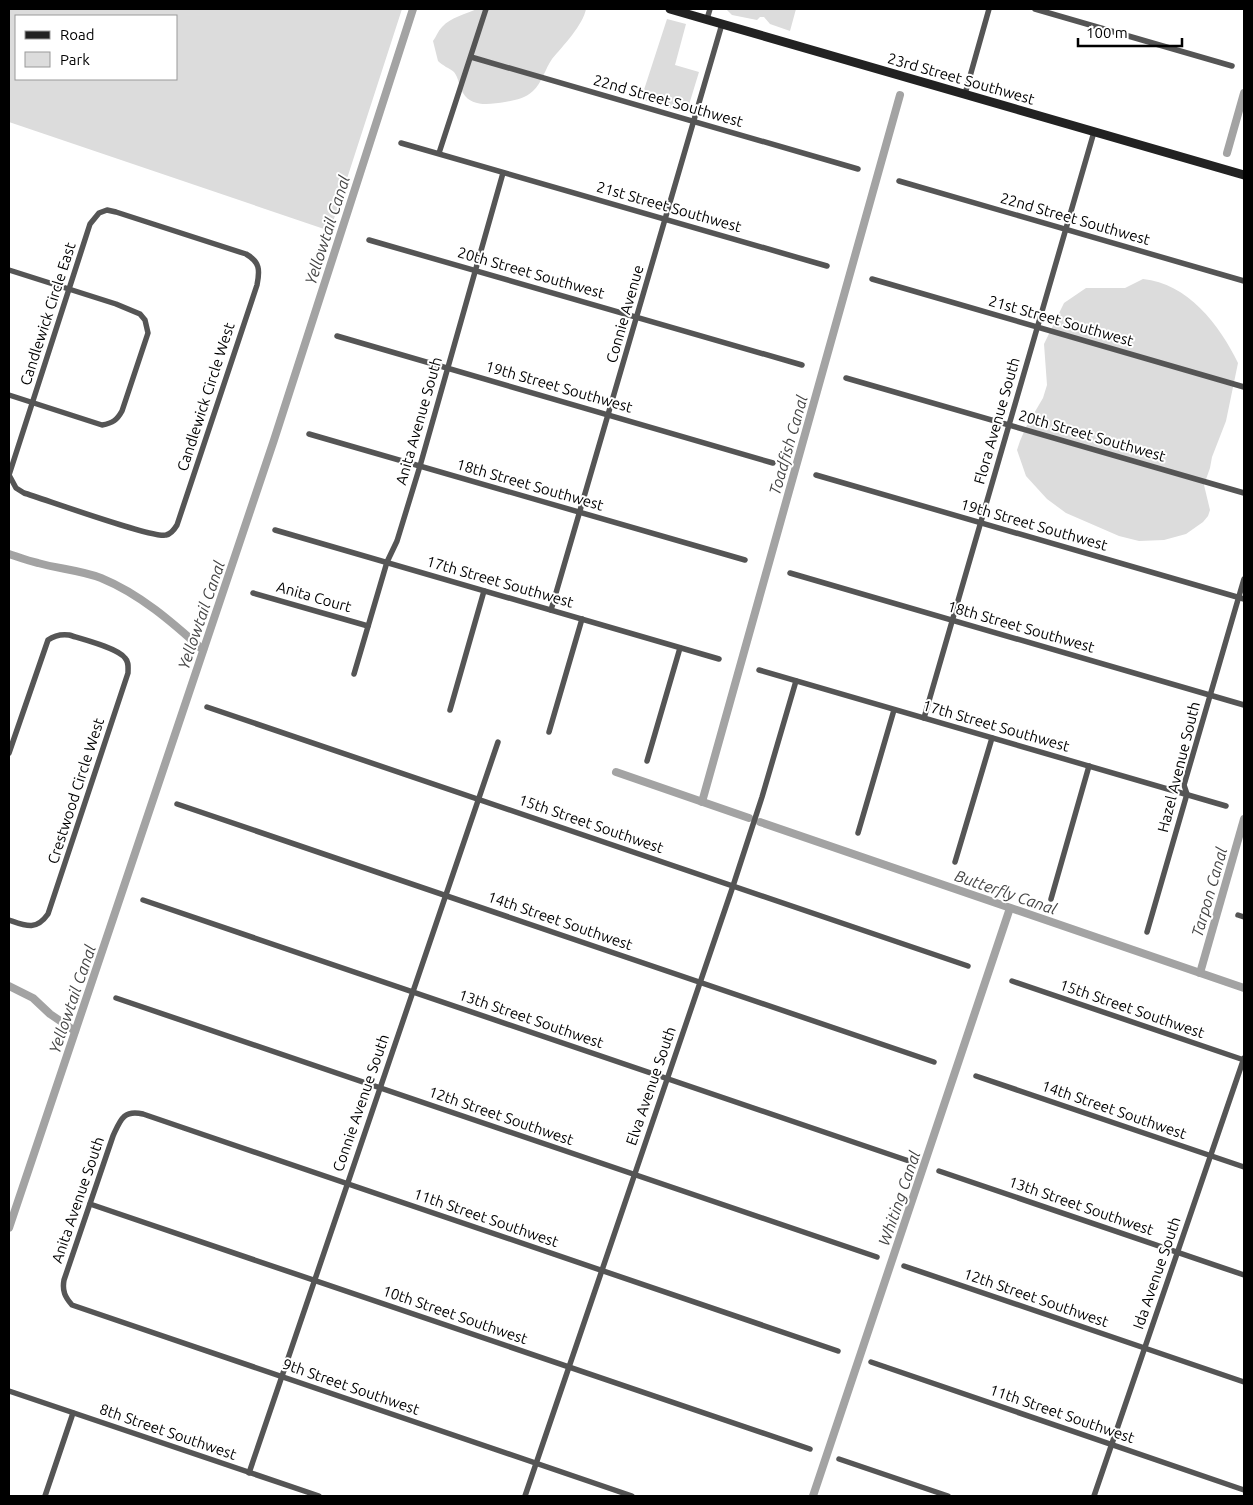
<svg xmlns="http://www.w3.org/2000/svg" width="1253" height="1505" font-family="Ubuntu,sans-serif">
	<rect width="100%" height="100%" fill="#fff"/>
	<g fill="#dcdcdc" fill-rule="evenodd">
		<path d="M9 9H402L330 231 9 122ZM176 16V79H16V16Z"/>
		<path d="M477 9H586C583 25 563 46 552 59 545 69 542 83 533 91 524 99 516 100 505 102 491 104 472 108 463 93 459 87 459 78 454 72 449 68 443 66 438 61L433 41C436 37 438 31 442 27 451 17 466 14 477 9Z"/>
		<polygon points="726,9 796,9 790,31 770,24 764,17 760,17 757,20 732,15"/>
		<polygon points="667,19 686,24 675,65 699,72 688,108 685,110 679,111 641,99"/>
		<path d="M1143 279C1187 283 1220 325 1238 363L1226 421 1212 457 1210 468 1204 485 1210 510 1208 516 1203 522 1186 534 1164 540 1139 541 1119 536 1066 513 1047 499 1026 476 1017 450 1020 441 1026 427 1043 398 1047 385 1044 344 1064 303 1086 288H1125Z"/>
	</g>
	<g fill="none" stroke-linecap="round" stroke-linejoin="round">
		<g stroke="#a3a3a3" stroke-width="8">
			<polyline points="1227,153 1244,93"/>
			<path d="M9 554C18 557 28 561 38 563 59 569 80 570 101 578 140 594 172 622 203 650"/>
			<polyline points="616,772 749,818"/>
			<polyline points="702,802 900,95"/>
			<polyline points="760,822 1244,988"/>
			<polyline points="1200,973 1244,819"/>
			<polyline points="9,986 33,998 50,1014 75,1031"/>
			<polyline points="9,1228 274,440 413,9"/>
			<polyline points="813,1496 1010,908"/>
		</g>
		<g stroke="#555" stroke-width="5.5">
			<polyline points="1035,9 1232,66"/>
			<polyline points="707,19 710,9"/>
			<polyline points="471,57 858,169"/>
			<polyline points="965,94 989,9"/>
			<polyline points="401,143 827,266"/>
			<polyline points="439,153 486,9"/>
			<polyline points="899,181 1244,281"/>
			<path d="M107 210 116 212 246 254C260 262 260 270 257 285L177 525C174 530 171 534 166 535 154 539 44 499 24 493L16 488 9 475 90 224 99 213Z"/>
			<polyline points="369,240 802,365"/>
			<path d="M9 270 116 304 140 314 145 320 148 333 122 411C117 420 113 423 102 425L9 395"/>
			<polyline points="872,279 1244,387"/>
			<polyline points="337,336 773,463"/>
			<polyline points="846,378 1244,493"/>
			<polyline points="309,434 745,560"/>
			<polyline points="816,475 1244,599"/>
			<polyline points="275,530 719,659"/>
			<polyline points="790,573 1244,705"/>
			<polyline points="253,593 368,626"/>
			<polyline points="551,610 722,24"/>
			<polyline points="759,670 1226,806"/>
			<polyline points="354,674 387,562 397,541 420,466 503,173"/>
			<polyline points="207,707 968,966"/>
			<polyline points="450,710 484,591"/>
			<polyline points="924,718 1094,132"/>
			<polyline points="549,732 582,619"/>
			<path d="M9 753 48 640C55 635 61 634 69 635 82 639 118 648 125 658 129 662 128 667 128 673L48 914C36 931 26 926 9 920"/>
			<polyline points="647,761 680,648"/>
			<polyline points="177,804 934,1062"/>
			<polyline points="858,833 894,710"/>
			<polyline points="955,862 992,738"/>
			<polyline points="1051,899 1089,766"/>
			<polyline points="143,900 912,1162"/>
			<polyline points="1238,915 1244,917"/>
			<polyline points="1147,932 1187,794 1184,785 1244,579"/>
			<polyline points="1012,981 1244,1060"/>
			<polyline points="116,998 877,1257"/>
			<polyline points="976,1076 1244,1167"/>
			<polyline points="939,1171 1244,1275"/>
			<polyline points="90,1204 810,1449"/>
			<polyline points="904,1266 1244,1382"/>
			<polyline points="871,1362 1244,1490"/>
			<polyline points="9,1391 319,1496"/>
			<polyline points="839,1459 948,1496"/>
			<polyline points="249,1473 498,742"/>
			<polyline points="45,1496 73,1413"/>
			<polyline points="525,1496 733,886 762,797 796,681"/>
			<path d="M632 1496 72 1305C65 1297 62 1291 64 1280L113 1136C120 1121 123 1109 143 1114L838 1351"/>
			<polyline points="1094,1496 1244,1058"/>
		</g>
		<polyline stroke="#222" stroke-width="9" points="670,9 1244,175"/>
	</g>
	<g text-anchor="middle" stroke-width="4" stroke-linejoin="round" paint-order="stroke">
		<g font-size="15" fill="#000" stroke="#fff">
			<text transform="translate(961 79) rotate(16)" y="5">23rd Street Southwest</text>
			<text transform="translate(668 101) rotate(16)" y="5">22nd Street Southwest</text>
			<text transform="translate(669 207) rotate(16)" y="5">21st Street Southwest</text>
			<text transform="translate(1075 219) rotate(16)" y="5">22nd Street Southwest</text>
			<text transform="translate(531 273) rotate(16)" y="5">20th Street Southwest</text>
			<text transform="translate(48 314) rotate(-72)" y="5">Candlewick Circle East</text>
			<text transform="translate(625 314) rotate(-74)" y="5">Connie Avenue</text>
			<text transform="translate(1061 321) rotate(16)" y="5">21st Street Southwest</text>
			<text transform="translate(559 387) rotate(16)" y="5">19th Street Southwest</text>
			<text transform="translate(206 397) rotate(-72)" y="5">Candlewick Circle West</text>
			<text transform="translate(419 421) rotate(-74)" y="5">Anita Avenue South</text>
			<text transform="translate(997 421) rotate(-74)" y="5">Flora Avenue South</text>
			<text transform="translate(1092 436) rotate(16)" y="5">20th Street Southwest</text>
			<text transform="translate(530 485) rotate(16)" y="5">18th Street Southwest</text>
			<text transform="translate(1034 525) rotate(16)" y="5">19th Street Southwest</text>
			<text transform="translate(500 582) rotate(16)" y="5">17th Street Southwest</text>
			<text transform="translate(314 597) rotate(16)" y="5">Anita Court</text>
			<text transform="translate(1021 627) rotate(16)" y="5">18th Street Southwest</text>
			<text transform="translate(996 726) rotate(16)" y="5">17th Street Southwest</text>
			<text transform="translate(1179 767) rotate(-76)" y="5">Hazel Avenue South</text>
			<text transform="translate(76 791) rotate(-72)" y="5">Crestwood Circle West</text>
			<text transform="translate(591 824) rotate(19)" y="5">15th Street Southwest</text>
			<text transform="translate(560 921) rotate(19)" y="5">14th Street Southwest</text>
			<text transform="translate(1132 1009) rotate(19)" y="5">15th Street Southwest</text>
			<text transform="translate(531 1019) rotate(19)" y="5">13th Street Southwest</text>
			<text transform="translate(651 1086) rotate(-71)" y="5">Elva Avenue South</text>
			<text transform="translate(361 1103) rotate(-71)" y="5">Connie Avenue South</text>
			<text transform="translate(1114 1110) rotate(19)" y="5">14th Street Southwest</text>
			<text transform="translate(501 1116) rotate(19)" y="5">12th Street Southwest</text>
			<text transform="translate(78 1200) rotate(-71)" y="5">Anita Avenue South</text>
			<text transform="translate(1081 1206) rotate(19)" y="5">13th Street Southwest</text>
			<text transform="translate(486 1218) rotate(19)" y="5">11th Street Southwest</text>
			<text transform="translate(1157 1273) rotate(-71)" y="5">Ida Avenue South</text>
			<text transform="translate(1036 1298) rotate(19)" y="5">12th Street Southwest</text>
			<text transform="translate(455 1315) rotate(19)" y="5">10th Street Southwest</text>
			<text transform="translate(351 1387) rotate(19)" y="5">9th Street Southwest</text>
			<text transform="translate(1062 1414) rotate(19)" y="5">11th Street Southwest</text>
			<text transform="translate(168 1432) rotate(19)" y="5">8th Street Southwest</text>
		</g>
		<g font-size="16" font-style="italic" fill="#444" stroke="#fff">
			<text transform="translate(327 230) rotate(-72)" y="6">Yellowtail Canal</text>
			<text transform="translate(788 445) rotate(-74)" y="6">Toadfish Canal</text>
			<text transform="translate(201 615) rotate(-71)" y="6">Yellowtail Canal</text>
			<text transform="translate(1006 892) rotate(19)" y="6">Butterfly Canal</text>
			<text transform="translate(1209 892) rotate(-74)" y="6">Tarpon Canal</text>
			<text transform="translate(72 999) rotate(-71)" y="6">Yellowtail Canal</text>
			<text transform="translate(899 1198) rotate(-71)" y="6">Whiting Canal</text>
		</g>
	</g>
	<rect width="1253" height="1505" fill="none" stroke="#000000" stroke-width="20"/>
	<rect x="15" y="15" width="162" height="65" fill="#ffffff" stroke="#999999"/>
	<rect x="25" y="31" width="25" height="8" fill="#222222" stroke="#999999"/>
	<text x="60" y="40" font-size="15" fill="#000000">Road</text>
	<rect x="25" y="52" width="25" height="15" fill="#dcdcdc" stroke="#999999"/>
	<text x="60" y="65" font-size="15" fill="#000000">Park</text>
	<path d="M1078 38v8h104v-8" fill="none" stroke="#000000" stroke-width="2.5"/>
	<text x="1086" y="38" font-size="15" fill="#000000" stroke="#ffffff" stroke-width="4" paint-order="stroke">100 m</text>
</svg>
